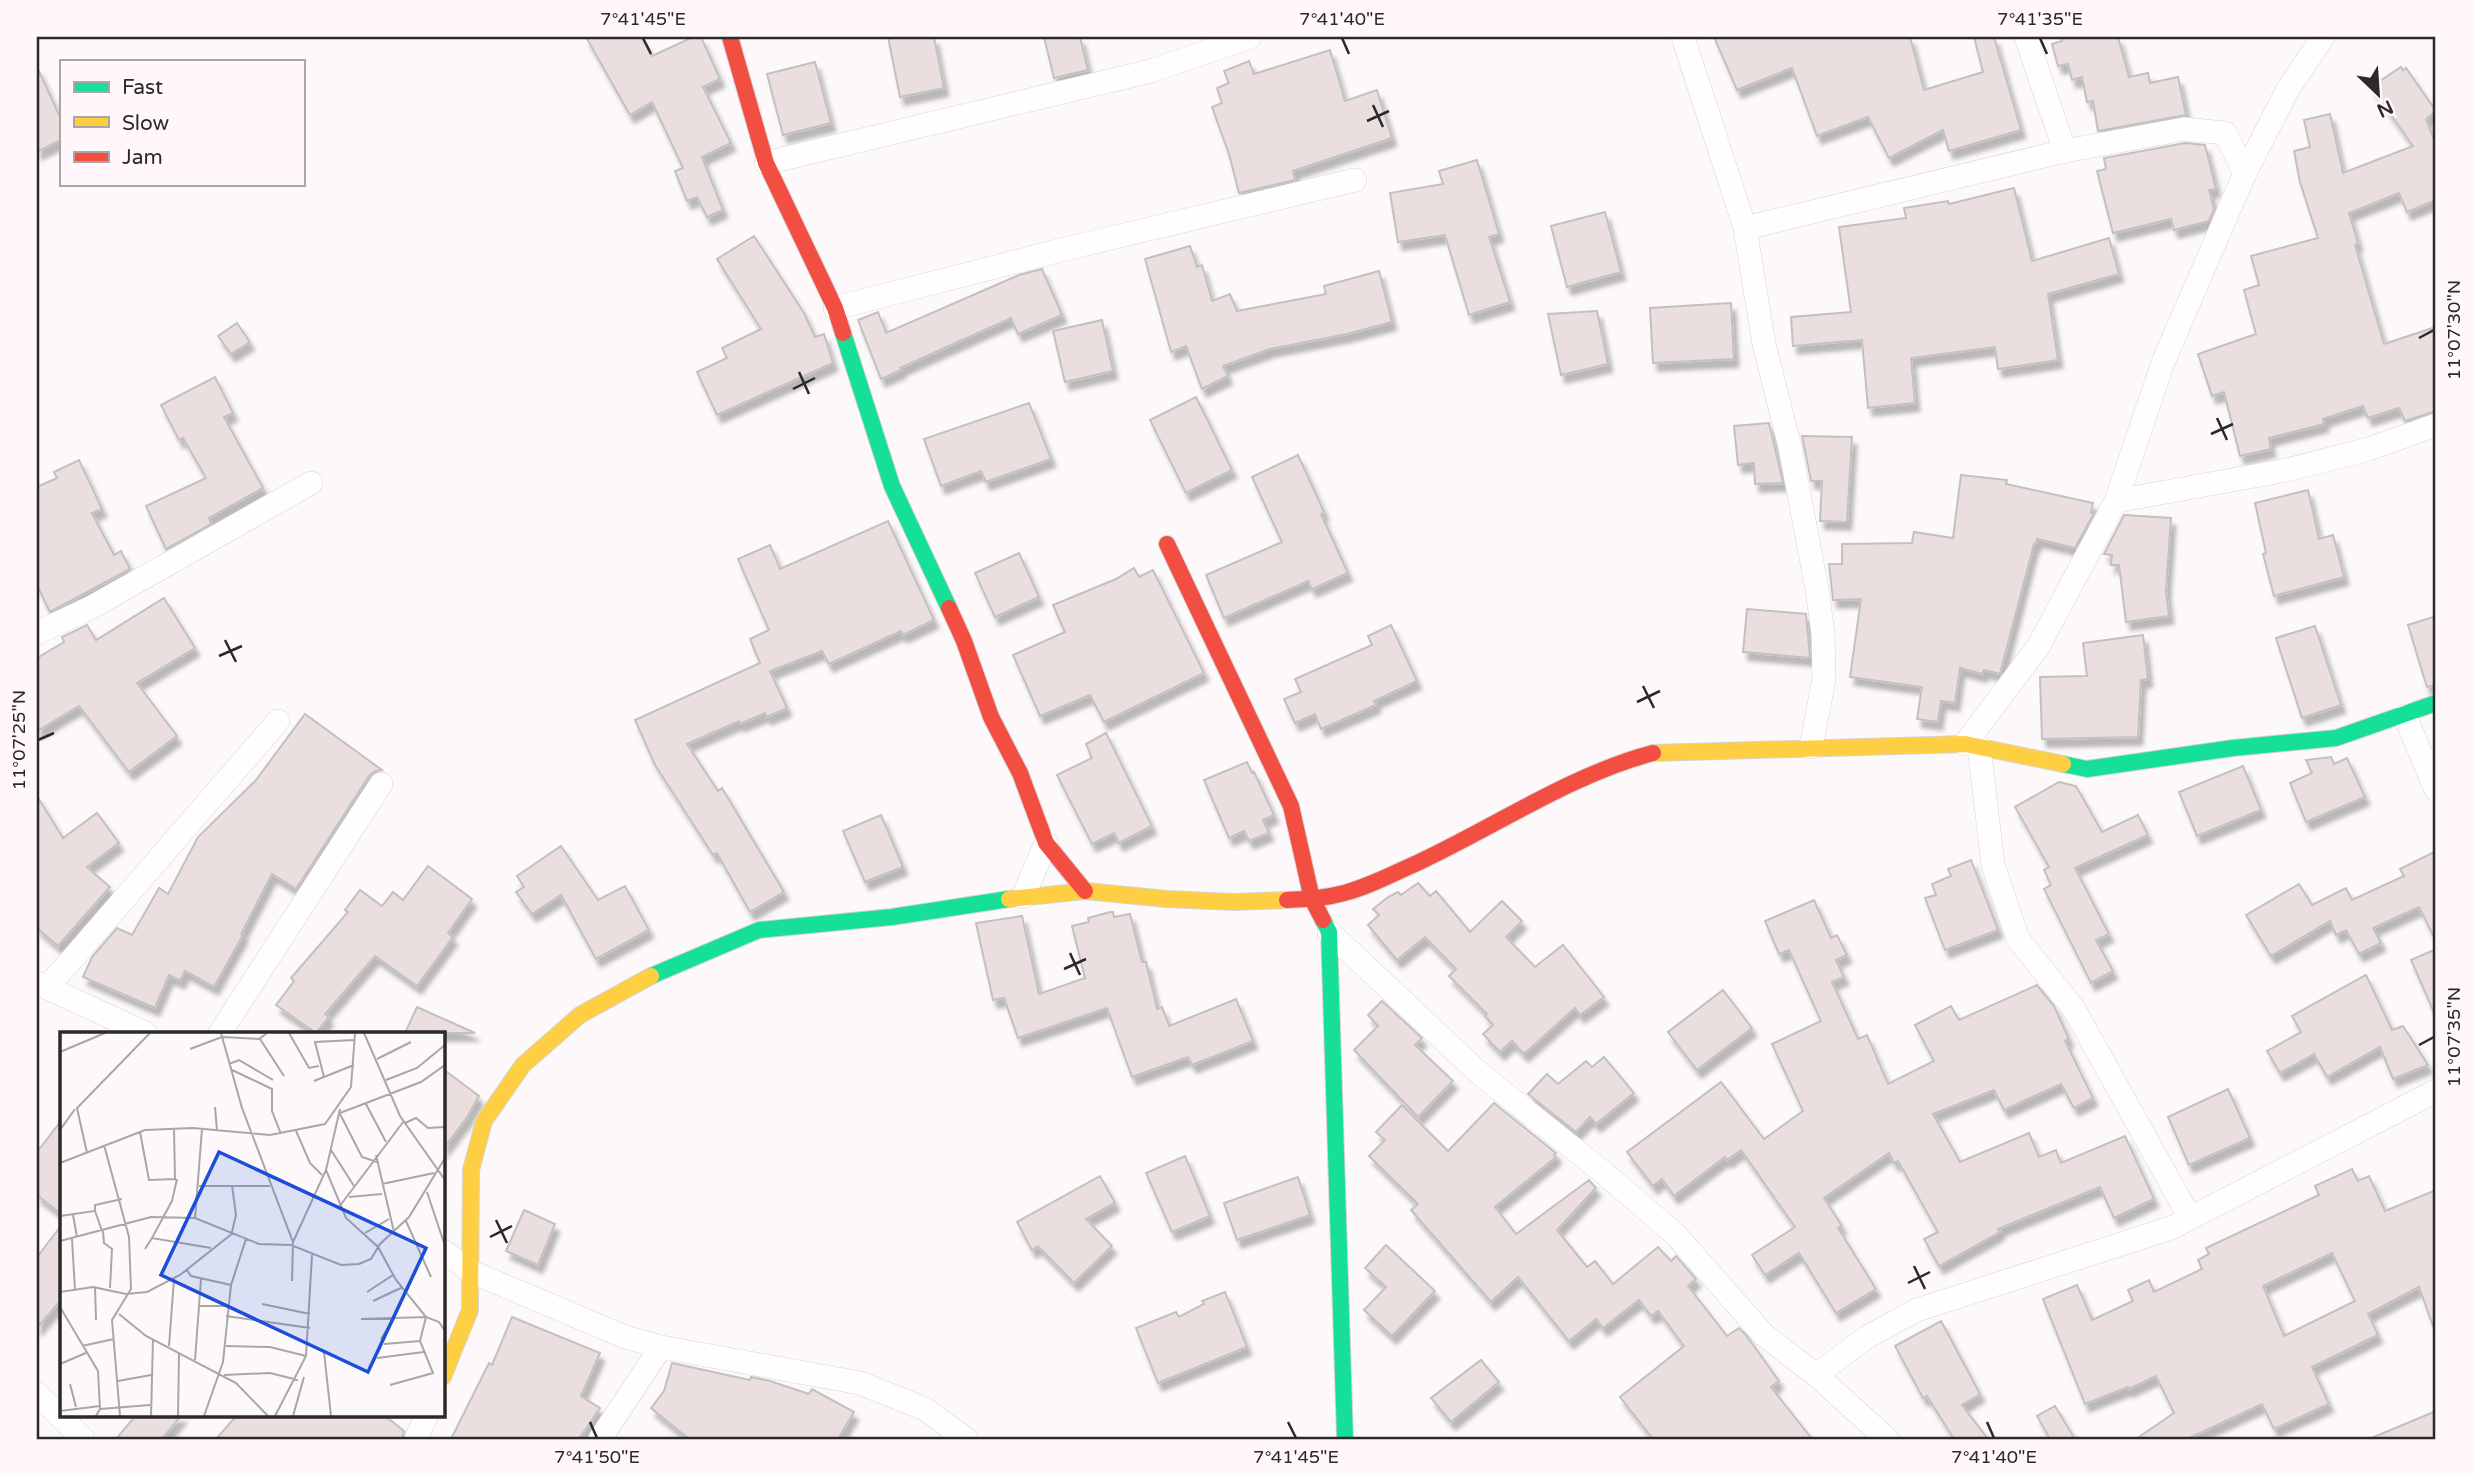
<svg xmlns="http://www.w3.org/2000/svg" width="2473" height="1476" font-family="'Varela Round',sans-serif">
	<defs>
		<filter id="shadow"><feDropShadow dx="4.5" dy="8" stdDeviation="2" flood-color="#0004"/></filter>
	</defs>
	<rect width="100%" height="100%" fill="#fdf9fb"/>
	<g fill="#ebdedf" stroke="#c3c0c1" stroke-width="2" fill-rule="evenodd" filter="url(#shadow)">
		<polygon points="586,37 641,37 652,56 693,37 701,37 720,79 703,87 731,143 702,157 723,210 707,217 697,197 687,201 675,171 683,168 652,102 630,115"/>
		<polygon points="888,37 934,37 944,88 900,97"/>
		<polygon points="1044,37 1080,37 1088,70 1054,78"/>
		<polygon points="1714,37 1910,37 1924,90 1983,72 1974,37 1994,37 2021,130 1949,151 1943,130 1889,158 1868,117 1817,136 1792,68 1737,90"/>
		<polygon points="2061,37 2118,37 2129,77 2148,73 2150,83 2178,77 2186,115 2098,131 2093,101 2087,102 2082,77 2072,80 2068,64 2058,66 2052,44 2062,41"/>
		<polygon points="1330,50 1345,101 1377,90 1392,138 1293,171 1295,180 1239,193 1229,154 1212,107 1222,103 1217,88 1229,83 1224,71 1249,61 1254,74"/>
		<polygon points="815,62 831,123 783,135 767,74"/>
		<polygon points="37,67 61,119 61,140 37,152"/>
		<polygon points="2401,67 2403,70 2406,68 2436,111 2426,119 2433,137 2436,136 2436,200 2407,212 2399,193 2349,213 2358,243 2355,245 2384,344 2436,327 2436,411 2405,421 2399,408 2368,418 2363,406 2323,419 2324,424 2269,438 2271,449 2240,456 2224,392 2212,396 2198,354 2256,334 2244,290 2259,285 2251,256 2318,238 2300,182 2294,151 2310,147 2304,120 2330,114 2343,173 2413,146 2371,87"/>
		<polygon points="2185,143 2205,145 2216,189 2209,190 2214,209 2209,221 2174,230 2171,219 2113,233 2097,171 2106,169 2104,158"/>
		<polygon points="1477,160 1499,234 1489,237 1510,302 1469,315 1445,235 1398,242 1390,193 1443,184 1439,171"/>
		<polygon points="2014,188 2032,261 2109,238 2119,274 2048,294 2058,360 1998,369 1995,347 1911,358 1915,403 1868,408 1862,340 1793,346 1791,317 1851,312 1839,227 1906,218 1904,208 1948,201 1949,204"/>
		<polygon points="1605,212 1621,272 1567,287 1551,226"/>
		<polygon points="754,236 804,313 815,337 824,334 833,363 717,415 697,372 727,358 722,348 761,329 717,259"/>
		<polygon points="1190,246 1197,267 1202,265 1212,301 1230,294 1237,311 1326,294 1324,286 1379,271 1392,322 1347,334 1270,349 1223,366 1228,376 1202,389 1186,346 1171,352 1145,259"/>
		<polygon points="1042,269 1062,315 1018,334 1011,318 900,368 901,370 881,379 858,320 878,312 886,333 1019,275"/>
		<polygon points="1731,303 1734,359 1653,363 1650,308"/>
		<polygon points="1597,311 1608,364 1561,375 1548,314"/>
		<polygon points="1102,320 1113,371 1065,382 1053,331"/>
		<polygon points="237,323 250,342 231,354 218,336"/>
		<polygon points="215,377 233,413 224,417 263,488 209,518 211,524 166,549 146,506 206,478 183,438 179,440 161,405"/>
		<polygon points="1196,397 1232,470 1186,493 1150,420"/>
		<polygon points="1029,403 1051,459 986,482 981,471 941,486 924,439"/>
		<polygon points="1769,423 1783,483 1755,484 1754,463 1738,465 1734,426"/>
		<polygon points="1802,436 1852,437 1847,522 1820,521 1822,481 1811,481"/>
		<polygon points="1298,455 1324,512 1321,514 1348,573 1312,589 1308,581 1224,618 1206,575 1282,542 1252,477"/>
		<polygon points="79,460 102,509 92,513 114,555 121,551 130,569 50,612 37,585 37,487 57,478 54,472"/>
		<polygon points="1961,475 2007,480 2006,484 2093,503 2091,513 2094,513 2075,548 2037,539 2036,544 2034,544 2000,674 1984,670 1982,674 1960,668 1955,703 1941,701 1938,722 1917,719 1922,687 1850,677 1861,599 1833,600 1829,564 1842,564 1842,544 1912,543 1914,532 1953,538"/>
		<polygon points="2308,490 2319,539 2333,535 2344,577 2274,596 2263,554 2266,553 2255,503"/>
		<polygon points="2124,515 2171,518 2166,591 2169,616 2126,622 2119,565 2111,565 2112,555 2104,554"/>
		<polygon points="888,521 934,620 903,635 901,631 829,664 822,651 770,671 787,708 767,717 765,713 740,724 739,721 687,744 718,791 722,788 784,892 750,912 717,853 713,855 655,765 635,720 760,663 750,639 769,630 738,559 770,545 780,569"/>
		<polygon points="1019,553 1039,597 995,617 975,573"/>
		<polygon points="1134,568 1139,577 1153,570 1204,673 1104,722 1090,695 1040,716 1013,655 1065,632 1053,605 1116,579"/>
		<polygon points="164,598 195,648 137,683 177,736 129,772 79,706 37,731 37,658 64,642 62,637 87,625 96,640"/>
		<polygon points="1747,609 1806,614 1810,658 1743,652"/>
		<polygon points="2436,616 2436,685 2427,687 2408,625"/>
		<polygon points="1391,625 1417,681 1374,701 1376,705 1321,729 1315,714 1295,723 1284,699 1301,692 1295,679 1372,645 1368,636"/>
		<polygon points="2315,626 2341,705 2302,718 2276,638"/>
		<polygon points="2143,635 2148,679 2141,680 2138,737 2042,739 2040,677 2087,676 2083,643"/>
		<polygon points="305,714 382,770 375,771 369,776 296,889 272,874 241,934 243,935 214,987 185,971 180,981 169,975 155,1008 83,977 92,957 117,928 132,935 159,888 168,894 198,837 256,780"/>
		<polygon points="1106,733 1152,826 1119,843 1114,833 1092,844 1057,775 1092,758 1086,744"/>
		<polygon points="2331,757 2334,764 2347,758 2365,797 2306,822 2290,783 2312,773 2306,760"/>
		<polygon points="1247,762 1252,773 1254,772 1274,815 1263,820 1269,833 1249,841 1244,831 1229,838 1204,780"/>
		<polygon points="2243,766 2261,810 2197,836 2179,792"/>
		<polygon points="2059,782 2076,786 2102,832 2138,815 2148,835 2075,868 2109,934 2096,940 2113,971 2091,983 2044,889 2051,885 2044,870 2049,867 2015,807"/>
		<polygon points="37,796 63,838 97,813 119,843 87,867 110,887 58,946 37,928"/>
		<polygon points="881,815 903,867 865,882 843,831"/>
		<polygon points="561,846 598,900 625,886 649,930 596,959 561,895 532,914 516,892 524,887 517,876"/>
		<polygon points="2436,851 2436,941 2419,907 2373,928 2381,943 2359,954 2346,930 2336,935 2330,921 2271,956 2246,915 2299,884 2312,905 2346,888 2352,900 2404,876 2400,869"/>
		<polygon points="1971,860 1998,930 1945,950 1925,898 1936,895 1932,884 1951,876 1948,869"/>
		<polygon points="428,866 472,899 448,933 453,937 417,986 375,956 325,1014 329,1017 316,1033 276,1005 294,981 291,978 348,912 345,910 360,890 382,906 393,892 403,900"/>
		<polygon points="1418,883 1430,896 1436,891 1470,932 1502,901 1522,921 1506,937 1535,967 1563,945 1604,997 1580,1015 1575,1008 1524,1054 1512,1041 1500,1052 1483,1034 1493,1025 1485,1016 1487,1014 1449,976 1456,969 1425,937 1397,960 1368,925 1379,915 1373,909 1388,897 1398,892 1401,895"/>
		<polygon points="1814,900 1831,938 1837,935 1847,955 1836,960 1844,977 1832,982 1858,1039 1867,1035 1888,1084 1934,1061 1915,1025 1951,1006 1959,1020 2037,985 2054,1006 2069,1039 2065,1041 2093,1098 2074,1108 2061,1084 2004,1110 1994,1090 1933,1114 1960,1162 2029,1133 2039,1157 2056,1150 2061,1163 2125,1136 2154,1199 2114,1218 2100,1187 1998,1229 2000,1232 1939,1266 1924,1239 1938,1232 1898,1161 1894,1163 1889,1153 1824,1198 1842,1226 1838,1228 1876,1289 1836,1313 1799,1253 1765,1275 1752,1255 1795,1227 1741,1150 1727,1160 1725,1157 1674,1196 1662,1179 1653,1186 1627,1152 1721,1082 1764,1139 1803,1111 1772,1044 1821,1021 1789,950 1779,954 1765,921"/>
		<polygon points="1110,912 1113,912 1114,917 1130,914 1142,962 1146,962 1157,1009 1162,1007 1169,1026 1236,999 1253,1041 1192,1065 1188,1057 1132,1077 1107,1008 1018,1038 1004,998 993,1000 976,923 1022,916 1039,994 1085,978 1072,926 1089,922 1088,918"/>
		<polygon points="2436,949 2436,1017 2411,960"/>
		<polygon points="2366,975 2392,1030 2403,1026 2428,1065 2393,1079 2380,1047 2327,1077 2314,1054 2280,1073 2267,1051 2301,1032 2292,1016"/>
		<polygon points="1723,990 1752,1028 1697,1070 1668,1032"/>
		<polygon points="1382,1001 1422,1038 1415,1045 1453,1081 1418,1117 1354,1050 1378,1026 1368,1015"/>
		<polygon points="417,1007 475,1033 405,1033"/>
		<polygon points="1604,1057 1634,1093 1596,1124 1590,1117 1576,1132 1528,1094 1547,1074 1558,1084 1586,1061 1592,1067"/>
		<polygon points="443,1069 479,1096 466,1119 443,1149"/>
		<polygon points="2228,1089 2250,1138 2189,1165 2168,1117"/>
		<polygon points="1494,1103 1556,1153 1554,1155 1556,1157 1495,1207 1516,1234 1589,1180 1596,1188 1557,1230 1587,1267 1595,1261 1613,1284 1658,1247 1671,1261 1676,1256 1696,1279 1688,1286 1727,1336 1739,1328 1746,1335 1779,1381 1771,1387 1812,1439 1653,1439 1620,1397 1684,1346 1658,1311 1651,1316 1639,1300 1603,1328 1596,1319 1569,1341 1518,1277 1491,1302 1411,1210 1418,1204 1369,1156 1385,1140 1376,1132 1402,1105 1448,1151"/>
		<polygon points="61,1121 61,1214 37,1195 37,1152"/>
		<polygon points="1185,1156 1210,1216 1172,1232 1146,1173"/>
		<path d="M2352 1169 2358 1181 2369 1176 2385 1211 2436 1190V1326H2433L2419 1287 2368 1314 2378 1335 2312 1367 2329 1404 2274 1429 2262 1404 2187 1439H2136L2174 1413 2156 1376 2129 1389 2128 1387 2085 1404 2043 1299 2077 1285 2092 1320 2133 1301 2128 1290 2149 1280 2154 1292 2202 1269 2198 1260 2209 1254 2206 1248 2319 1195 2315 1186ZM2332 1253 2355 1301 2284 1336 2263 1286Z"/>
		<polygon points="1100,1176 1115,1203 1086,1219 1112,1246 1074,1283 1038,1246 1032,1250 1017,1222"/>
		<polygon points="1298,1177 1310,1215 1237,1240 1224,1203"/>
		<polygon points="524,1210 555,1224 538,1265 506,1251"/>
		<polygon points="61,1226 61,1300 37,1328 37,1257"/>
		<polygon points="1386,1245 1435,1291 1392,1336 1364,1310 1386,1287 1365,1268"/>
		<polygon points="1225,1292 1247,1347 1158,1383 1136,1328 1176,1312 1179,1317 1204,1304 1202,1301"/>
		<polygon points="512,1317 600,1353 581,1396 600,1408 579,1439 451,1439 489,1363 492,1365"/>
		<polygon points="1941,1321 1980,1394 1962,1405 1988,1439 1954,1439 1927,1396 1923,1398 1895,1346"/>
		<polygon points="1481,1360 1499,1382 1451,1422 1431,1398"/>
		<polygon points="672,1363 750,1380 751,1377 770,1381 809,1394 812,1389 854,1412 838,1439 689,1439 651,1408 664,1391"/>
		<polygon points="2055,1406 2075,1439 2050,1439 2037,1416"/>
		<polygon points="2436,1411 2436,1439 2369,1439"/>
		<polygon points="136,1415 182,1415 162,1439 116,1439"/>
		<polygon points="237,1415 384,1415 404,1431 402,1439 216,1439"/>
	</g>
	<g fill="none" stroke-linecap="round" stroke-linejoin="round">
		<g stroke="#d7d4d5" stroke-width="24">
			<g id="street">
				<polyline points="1683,37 1745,228 1764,344 1790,447 1817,589 1823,634 1824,679 1811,747"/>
				<polyline points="2026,37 2065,151"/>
				<polyline points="766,163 1151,71 1250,37"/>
				<polyline points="1745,228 2065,151 2184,129 2225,133 2245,173"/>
				<polyline points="835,308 1069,248 1355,180"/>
				<polyline points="2116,501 2287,470 2369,449 2436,425"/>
				<polyline points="37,633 92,607 311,483"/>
				<polyline points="2405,716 2436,790"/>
				<polyline points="1965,744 2038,647 2116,501 2164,360 2245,173 2288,89 2323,37"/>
				<polyline points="1979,747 1993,865 2018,939 2074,1009 2190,1218"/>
				<polyline points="1023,897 1046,843"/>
				<polyline points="1329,932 1479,1073 1604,1173 1676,1235 1764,1335 1816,1375 1887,1439"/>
				<polyline points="37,983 145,1033"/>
				<polyline points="47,988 278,721"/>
				<polyline points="220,1033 381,784"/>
				<polyline points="443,1251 472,1272 625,1337 661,1347 860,1383 925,1409 966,1439"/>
				<polyline points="1816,1375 1867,1337 1917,1310 2171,1228 2436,1091"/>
				<polyline points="37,1394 83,1439"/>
				<polyline points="416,1439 427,1415"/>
				<polyline points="600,1439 661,1347"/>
			</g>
		</g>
		<g stroke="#d7d4d5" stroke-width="18">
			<g id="fast">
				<polyline points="843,333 892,486 949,608"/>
				<polyline points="2063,764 2087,769 2233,748 2336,738 2436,703"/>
				<polyline points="1323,920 1329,932 1345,1439"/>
				<polyline points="651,976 759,930 892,917 1009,899"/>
			</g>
		</g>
		<g stroke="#d7d4d5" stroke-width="18">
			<g id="slow">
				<polyline points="1653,753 1965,744 2063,764"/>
				<polyline points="1009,899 1085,891 1167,899 1234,902 1287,900"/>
				<polyline points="443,1377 470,1310 471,1170 484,1121 523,1065 580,1015 651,976"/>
			</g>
		</g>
		<g stroke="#d7d4d5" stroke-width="18">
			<g id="jam">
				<polyline points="730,37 766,163 835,308 843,333"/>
				<polyline points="1167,544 1291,806 1312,899 1323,920"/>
				<polyline points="949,608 964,641 991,717 1020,773 1046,843 1085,891"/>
				<path d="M1287 900C1305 899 1322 899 1340 894 1366 888 1390 875 1415 864 1491 829 1572 774 1653 753"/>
			</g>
		</g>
		<use href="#street" stroke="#fffefe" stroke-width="23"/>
		<use href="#fast" stroke="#16e098" stroke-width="16"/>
		<use href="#slow" stroke="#ffcf43" stroke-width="16"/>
		<use href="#jam" stroke="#f24e42" stroke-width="16"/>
	</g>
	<path fill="none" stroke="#2c292b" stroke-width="2.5" d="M643 38 651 54M1342 38 1349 54M2040 38 2047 54M1373 105 1383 127M1367 121 1389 111M2419 338 2434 330M799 372 809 394M793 389 815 378M2217 418 2227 440M2211 434 2233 424M225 640 236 662M219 656 242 646M1643 686 1654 708M1637 702 1660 691M38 740 54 733M1070 953 1080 975M1064 969 1086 959M2419 1045 2434 1037M496 1220 507 1243M490 1237 512 1226M1914 1266 1925 1289M1908 1283 1930 1272M590 1422 597 1438M1288 1422 1296 1438M1987 1422 1994 1438"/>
	<g transform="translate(60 1032)">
		<rect width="385" height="385" fill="#fdf9fb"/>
		<path fill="none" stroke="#a9a6a8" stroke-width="2" d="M161 1 182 76 233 210M229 1 249 36 259 34M304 1 340 84 385 148M200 7 224 44M130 17 162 5 199 7 207 1M0 20 45 1M317 27 351 10M169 32 179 28 213 48M172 38 212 57V79L221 102M264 45 255 10 294 8M326 48 357 36 385 13M254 49 294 33M306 72 326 110M155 75 157 99M279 80 302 125 317 130M280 81 361 50 385 33M345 91 356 86 368 96 385 95M0 98 15 77M236 99 250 131 262 143M80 100 89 148 115 147 114 96M44 113 69 205 71 257 52 288 60 384M271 118 294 154M27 121 17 76 90 1M316 123 334 200M0 131 85 98 133 96 210 103 265 92 291 55 295 1M266 138 286 186 318 215 336 248 366 285 379 290 385 299M322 152 374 141M139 154H210M367 160 385 214M289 165 322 162M279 175 344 89M35 179 42 199M13 183 17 205M0 184 35 179V173L62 167M135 186 142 97M346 189 371 245M43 199 44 211 52 217 50 256M172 200 176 183 172 153M305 201 329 187M92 206 112 169 117 147M12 207 15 258M0 209 91 185 135 186 199 212 231 213 281 233 299 232 311 227 320 212 349 185 385 126M85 217 92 206 151 216M127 238 131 244 171 253M232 249 233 210 266 138 280 77M35 255 36 288M0 260 33 255 66 262 87 260 120 243 173 201M307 260 333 243M313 269 343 255M202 272 250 282M139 274H168M0 275 38 339 40 377 36 384M59 282 86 304 176 351 208 384M166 284 250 296M301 287 366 285 360 309 373 341 330 353M321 307 334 286M324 312 360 309M22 314 54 307M109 314 114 247M166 314 210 315 246 324M264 320 271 384M317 326 364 320M135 328 141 247M0 332 26 321M164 343 210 341 238 348M58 349 91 343M10 352 16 375M40 377 90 373M0 379 40 374M91 384 93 307M118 384 119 322M144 384 163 330 171 253 186 207M215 384 246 324 252 223M233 384 244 345"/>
		<path fill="#1d4ed8" fill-opacity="0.15" stroke="#1d4ed8" stroke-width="3.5" d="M159 120 366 216 308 340 101 243Z"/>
		<rect width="385" height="385" fill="none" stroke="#2c292b" stroke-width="3.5"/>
	</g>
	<rect width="2473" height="1476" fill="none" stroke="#fff7fb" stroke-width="77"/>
	<rect x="60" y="60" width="245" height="126" fill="#fff7fb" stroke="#aba5a8" stroke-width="2"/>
	<rect x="74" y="82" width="35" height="10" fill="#16e098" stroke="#aba5a8" stroke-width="2"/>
	<text x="122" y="94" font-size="21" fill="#2c292b">Fast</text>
	<rect x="74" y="117" width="35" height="10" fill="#ffcf43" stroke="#aba5a8" stroke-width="2"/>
	<text x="122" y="130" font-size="21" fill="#2c292b">Slow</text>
	<rect x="74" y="152" width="35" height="10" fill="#f24e42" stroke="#aba5a8" stroke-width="2"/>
	<text x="122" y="164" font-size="21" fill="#2c292b">Jam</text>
	<g transform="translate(2378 94) rotate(155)" stroke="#fff7fb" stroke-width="5" paint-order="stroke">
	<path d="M0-5L12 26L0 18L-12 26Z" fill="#2c292b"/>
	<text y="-10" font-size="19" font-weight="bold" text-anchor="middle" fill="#2c292b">N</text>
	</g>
	<rect x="38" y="38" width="2396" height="1400" fill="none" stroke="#2c292b" stroke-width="2.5"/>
	<g font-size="18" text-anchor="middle" fill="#2c292b">
		<text x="643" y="25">7°41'45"E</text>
		<text x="1342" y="25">7°41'40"E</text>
		<text x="2040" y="25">7°41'35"E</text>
		<text transform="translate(2454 330) rotate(-90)" y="6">11°07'30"N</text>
		<text transform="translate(19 740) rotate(-90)" y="6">11°07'25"N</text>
		<text transform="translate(2454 1037) rotate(-90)" y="6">11°07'35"N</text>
		<text x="597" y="1463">7°41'50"E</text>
		<text x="1296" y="1463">7°41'45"E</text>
		<text x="1994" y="1463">7°41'40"E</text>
	</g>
</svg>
